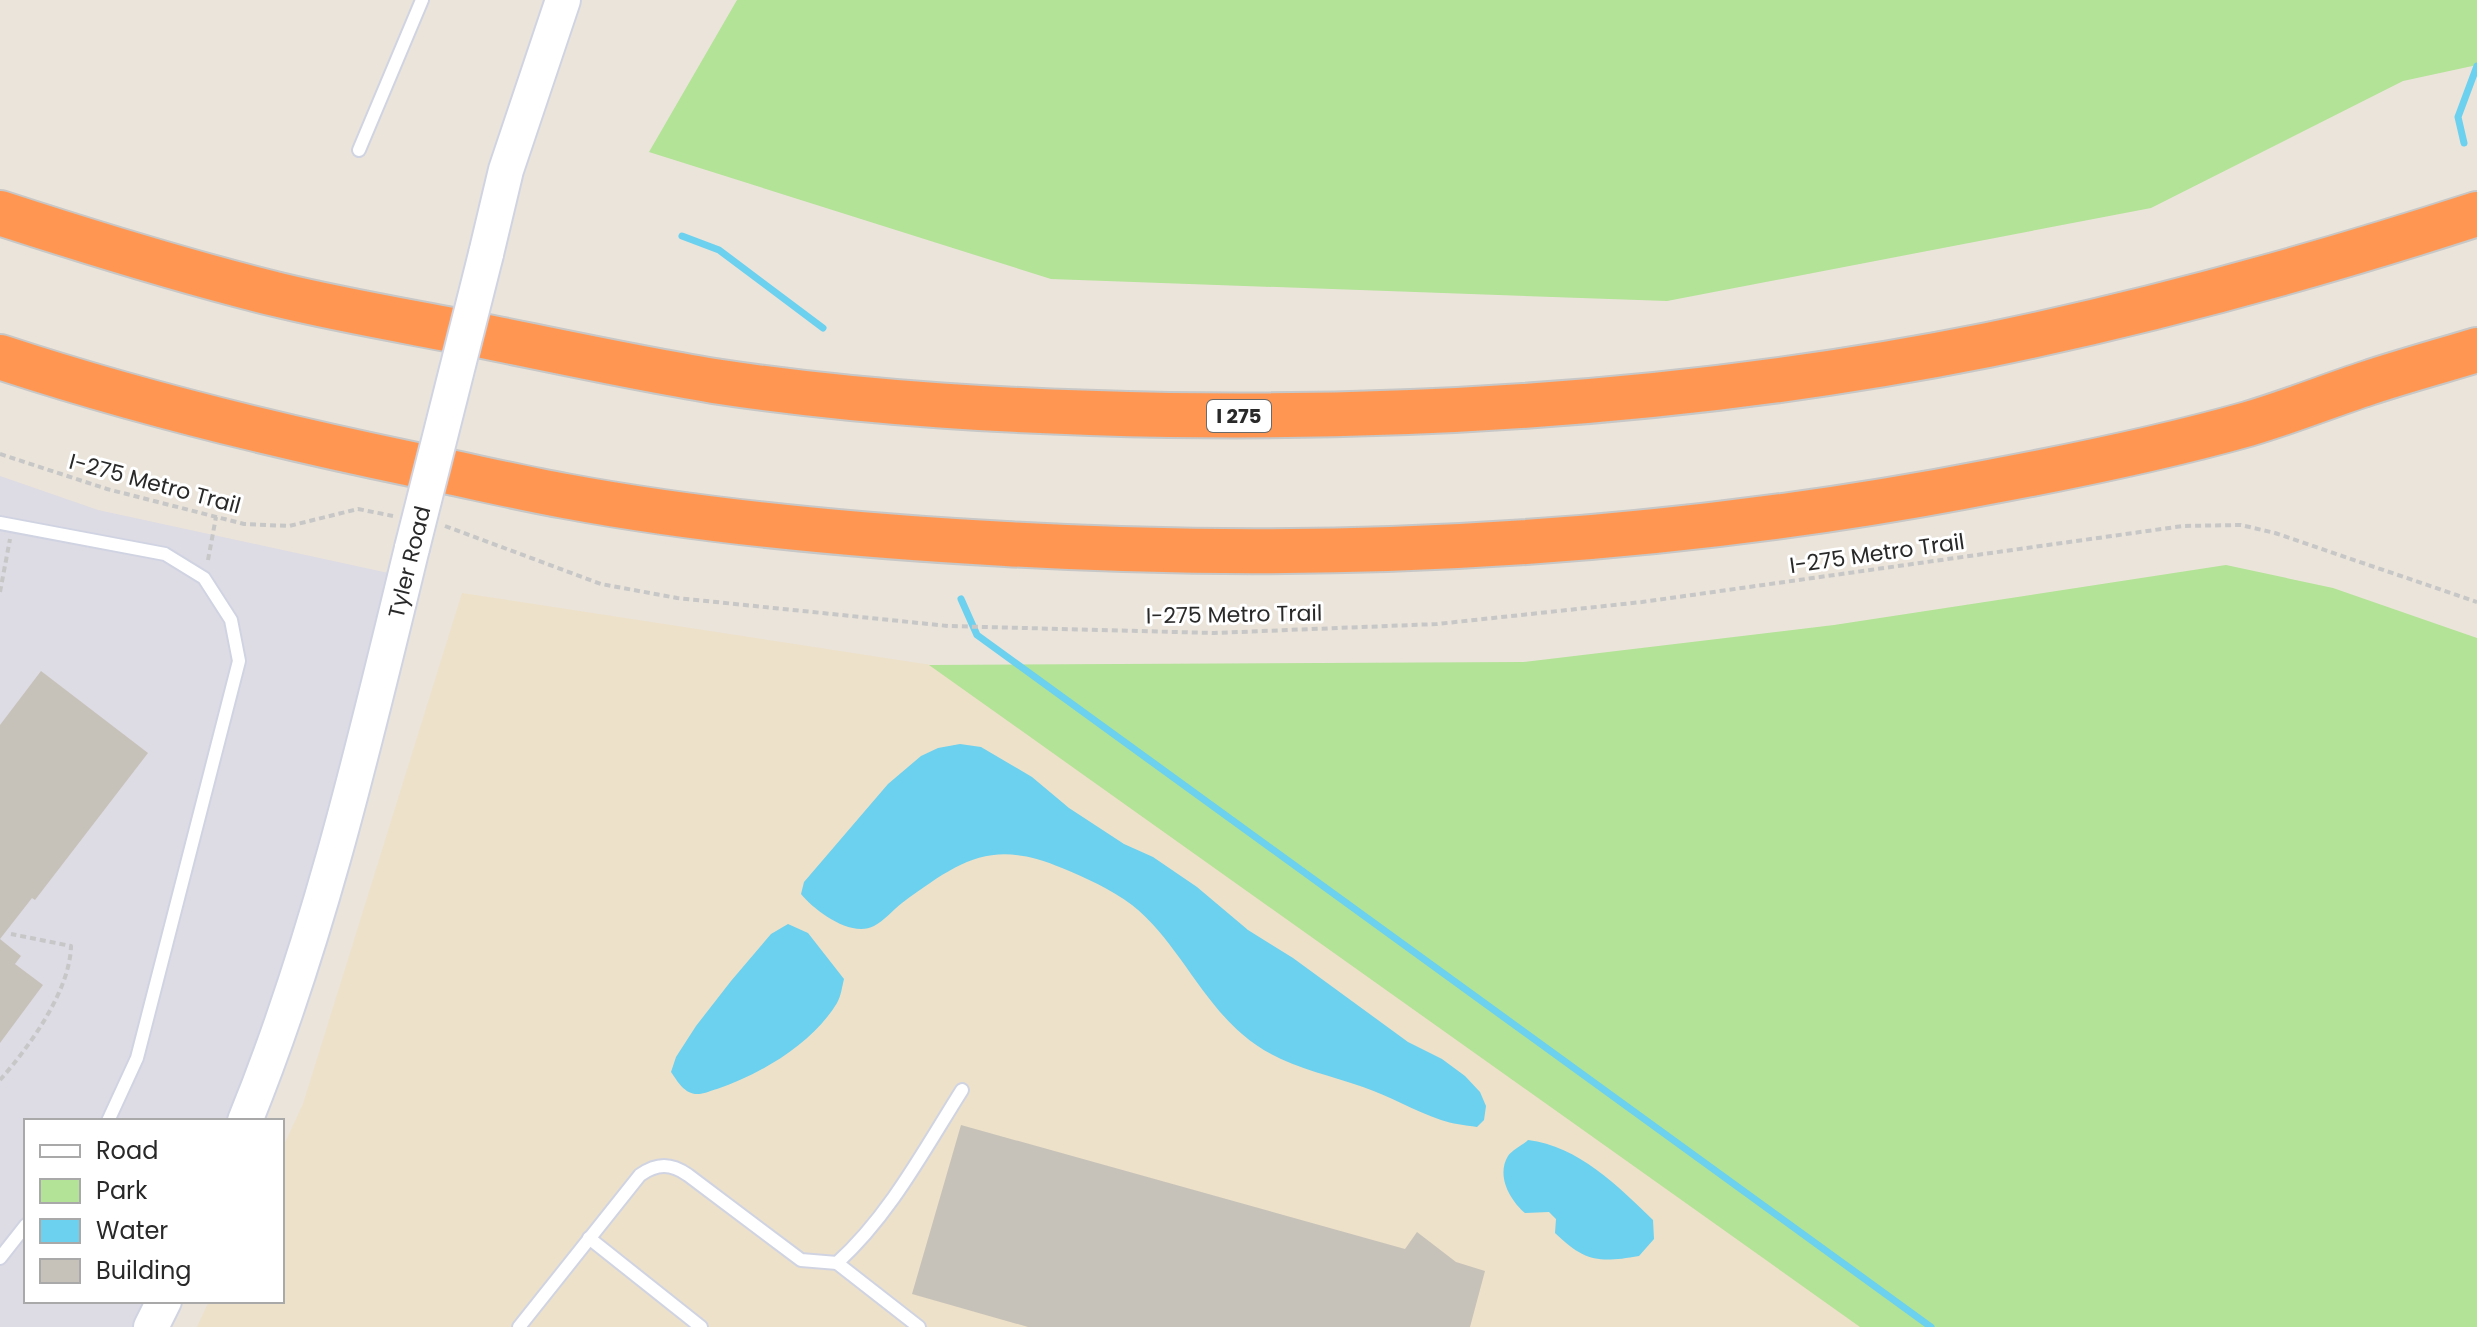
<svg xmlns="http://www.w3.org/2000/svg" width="2477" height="1327" font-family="Poppins,sans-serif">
	<rect width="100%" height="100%" fill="#ebe4da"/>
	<polygon fill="#dddbe4" points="0,476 98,510 393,574 320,869 233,1121 26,1121 26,1301 151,1301 139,1327 0,1327"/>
	<polygon fill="#ede1c9" points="462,593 938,666 1861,1327 197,1327 209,1301 282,1301 282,1149 303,1104"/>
	<g fill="#b2e396">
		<polygon points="737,0 2477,0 2477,65 2403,81 2151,208 1667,301 1051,279 649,152"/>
		<polygon points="2226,565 2333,588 2477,638 2477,1327 1860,1327 929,665 1523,662 1834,625"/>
	</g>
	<g fill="#6cd0ef">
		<path d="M960 744 981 747 1032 777 1069 808 1124 844 1153 857 1197 887 1248 930 1293 958 1408 1042 1442 1059 1465 1076 1480 1092 1486 1106 1484 1120 1477 1127C1465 1125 1452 1124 1441 1120 1414 1111 1390 1096 1363 1087 1320 1072 1277 1065 1242 1034 1199 997 1176 940 1132 905 1111 889 1086 878 1062 868 991 838 960 861 902 903 893 910 884 921 874 926 851 938 815 911 801 894L804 882 888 784 921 756 938 748Z"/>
		<path d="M788 924 808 933 844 979C842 987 841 996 837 1003 812 1044 761 1074 717 1089 712 1090 704 1094 699 1094 685 1095 678 1082 671 1072L676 1057 696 1026 731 981 771 934Z"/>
		<path d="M1528 1140C1578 1146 1618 1186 1653 1220L1654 1239 1639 1256C1599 1263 1585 1262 1555 1233L1556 1219 1549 1212 1525 1213C1510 1200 1496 1176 1508 1156 1512 1150 1523 1145 1528 1140Z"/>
	</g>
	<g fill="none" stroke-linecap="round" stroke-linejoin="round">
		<g stroke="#6cd0ef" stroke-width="7">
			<polyline points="2464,143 2458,117 2477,66"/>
			<polyline points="682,236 719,250 823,328"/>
			<polyline points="961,599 977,635 1931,1327"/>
		</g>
	</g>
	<g fill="#c7c2b9">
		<polygon points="41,671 148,753 35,900 32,898 0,939 21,956 15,964 43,985 0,1043 0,725"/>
		<polygon points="961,1125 1405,1249 1417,1232 1456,1262 1485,1271 1470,1327 1028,1327 912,1294"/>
	</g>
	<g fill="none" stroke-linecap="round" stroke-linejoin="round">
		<g stroke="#d0d4e2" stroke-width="16">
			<g id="lane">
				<polyline points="359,150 422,0"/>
				<polyline points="0,523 165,554 204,578 231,620 239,661 137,1058 108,1121"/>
				<polyline points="589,1238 701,1327"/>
				<polyline points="0,1258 26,1225"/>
				<path d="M837 1263C890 1215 924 1150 962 1090"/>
				<path d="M519 1327 640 1175C657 1163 671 1163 688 1175L801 1260 837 1263 919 1327"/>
			</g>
		</g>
		<g stroke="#d0d4e2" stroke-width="38">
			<g id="secondary">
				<polyline points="486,254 506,170 563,0"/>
				<path d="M245 1121C320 936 365 741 412 548"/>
				<polyline points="151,1327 164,1301"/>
			</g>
		</g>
		<g stroke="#c7c7c7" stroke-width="48">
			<g id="highway">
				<path d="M0 213C92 243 185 272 279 295 345 311 412 322 478 335 557 351 635 368 714 381 865 404 1017 412 1169 415 1443 419 1718 399 1988 345 2154 311 2316 266 2477 214"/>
				<path d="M0 357C136 402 276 436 416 465 466 475 515 487 565 496 710 523 859 536 1006 544 1335 563 1664 545 1989 482 2075 466 2163 448 2248 424 2289 412 2328 396 2368 383 2404 371 2441 361 2477 350"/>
			</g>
		</g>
		<g stroke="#c7c7c7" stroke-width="4" stroke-dasharray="6 4" stroke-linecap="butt">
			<polyline points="0,454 107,489 244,524 289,526 358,509 393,516"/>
			<polyline points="445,526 601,584 677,598 948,626 1214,633 1437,624 1642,602 2183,526 2241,525 2275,533 2477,602"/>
			<polyline points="208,560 216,517"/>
			<polyline points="0,592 10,539"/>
			<path d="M0 1080C29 1047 70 991 71 946L11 934"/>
		</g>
		<use href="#lane" stroke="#fff" stroke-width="12"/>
		<use href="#secondary" stroke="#fff" stroke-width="34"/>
		<use href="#highway" stroke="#ff9752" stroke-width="44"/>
		<g stroke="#d0d4e2" stroke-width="38" stroke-linecap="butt">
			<polyline id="secondary-bridge" points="412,548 486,254"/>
		</g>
		<use href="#secondary-bridge" stroke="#fff" stroke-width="34"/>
	</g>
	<g text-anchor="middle" stroke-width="6" stroke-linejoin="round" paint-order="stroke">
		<rect fill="#fff" stroke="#696969" stroke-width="2" x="1207" y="400" width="64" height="32" rx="6"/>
		<g font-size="20" font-weight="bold" fill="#292929">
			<text x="1239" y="423">I 275</text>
		</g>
		<g font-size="22" fill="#292929" stroke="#fff">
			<text transform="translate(155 483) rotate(15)" y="8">I-275 Metro Trail</text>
			<text transform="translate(1877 553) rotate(-8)" y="8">I-275 Metro Trail</text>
			<text transform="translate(409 562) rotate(-76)" y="8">Tyler Road</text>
			<text transform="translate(1234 614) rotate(-1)" y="8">I-275 Metro Trail</text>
		</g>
	</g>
	<rect x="24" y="1119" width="260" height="184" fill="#ffffff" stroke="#a9a9a9" stroke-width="2"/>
	<rect x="40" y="1145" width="40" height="12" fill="#ffffff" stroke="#a9a9a9" stroke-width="2"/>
	<text x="96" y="1159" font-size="24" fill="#292929">Road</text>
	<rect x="40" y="1179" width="40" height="24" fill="#b2e396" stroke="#a9a9a9" stroke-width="2"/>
	<text x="96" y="1199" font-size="24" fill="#292929">Park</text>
	<rect x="40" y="1219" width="40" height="24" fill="#6cd0ef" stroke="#a9a9a9" stroke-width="2"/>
	<text x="96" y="1239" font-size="24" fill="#292929">Water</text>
	<rect x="40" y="1259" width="40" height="24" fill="#c7c2b9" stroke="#a9a9a9" stroke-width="2"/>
	<text x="96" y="1279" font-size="24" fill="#292929">Building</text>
</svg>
